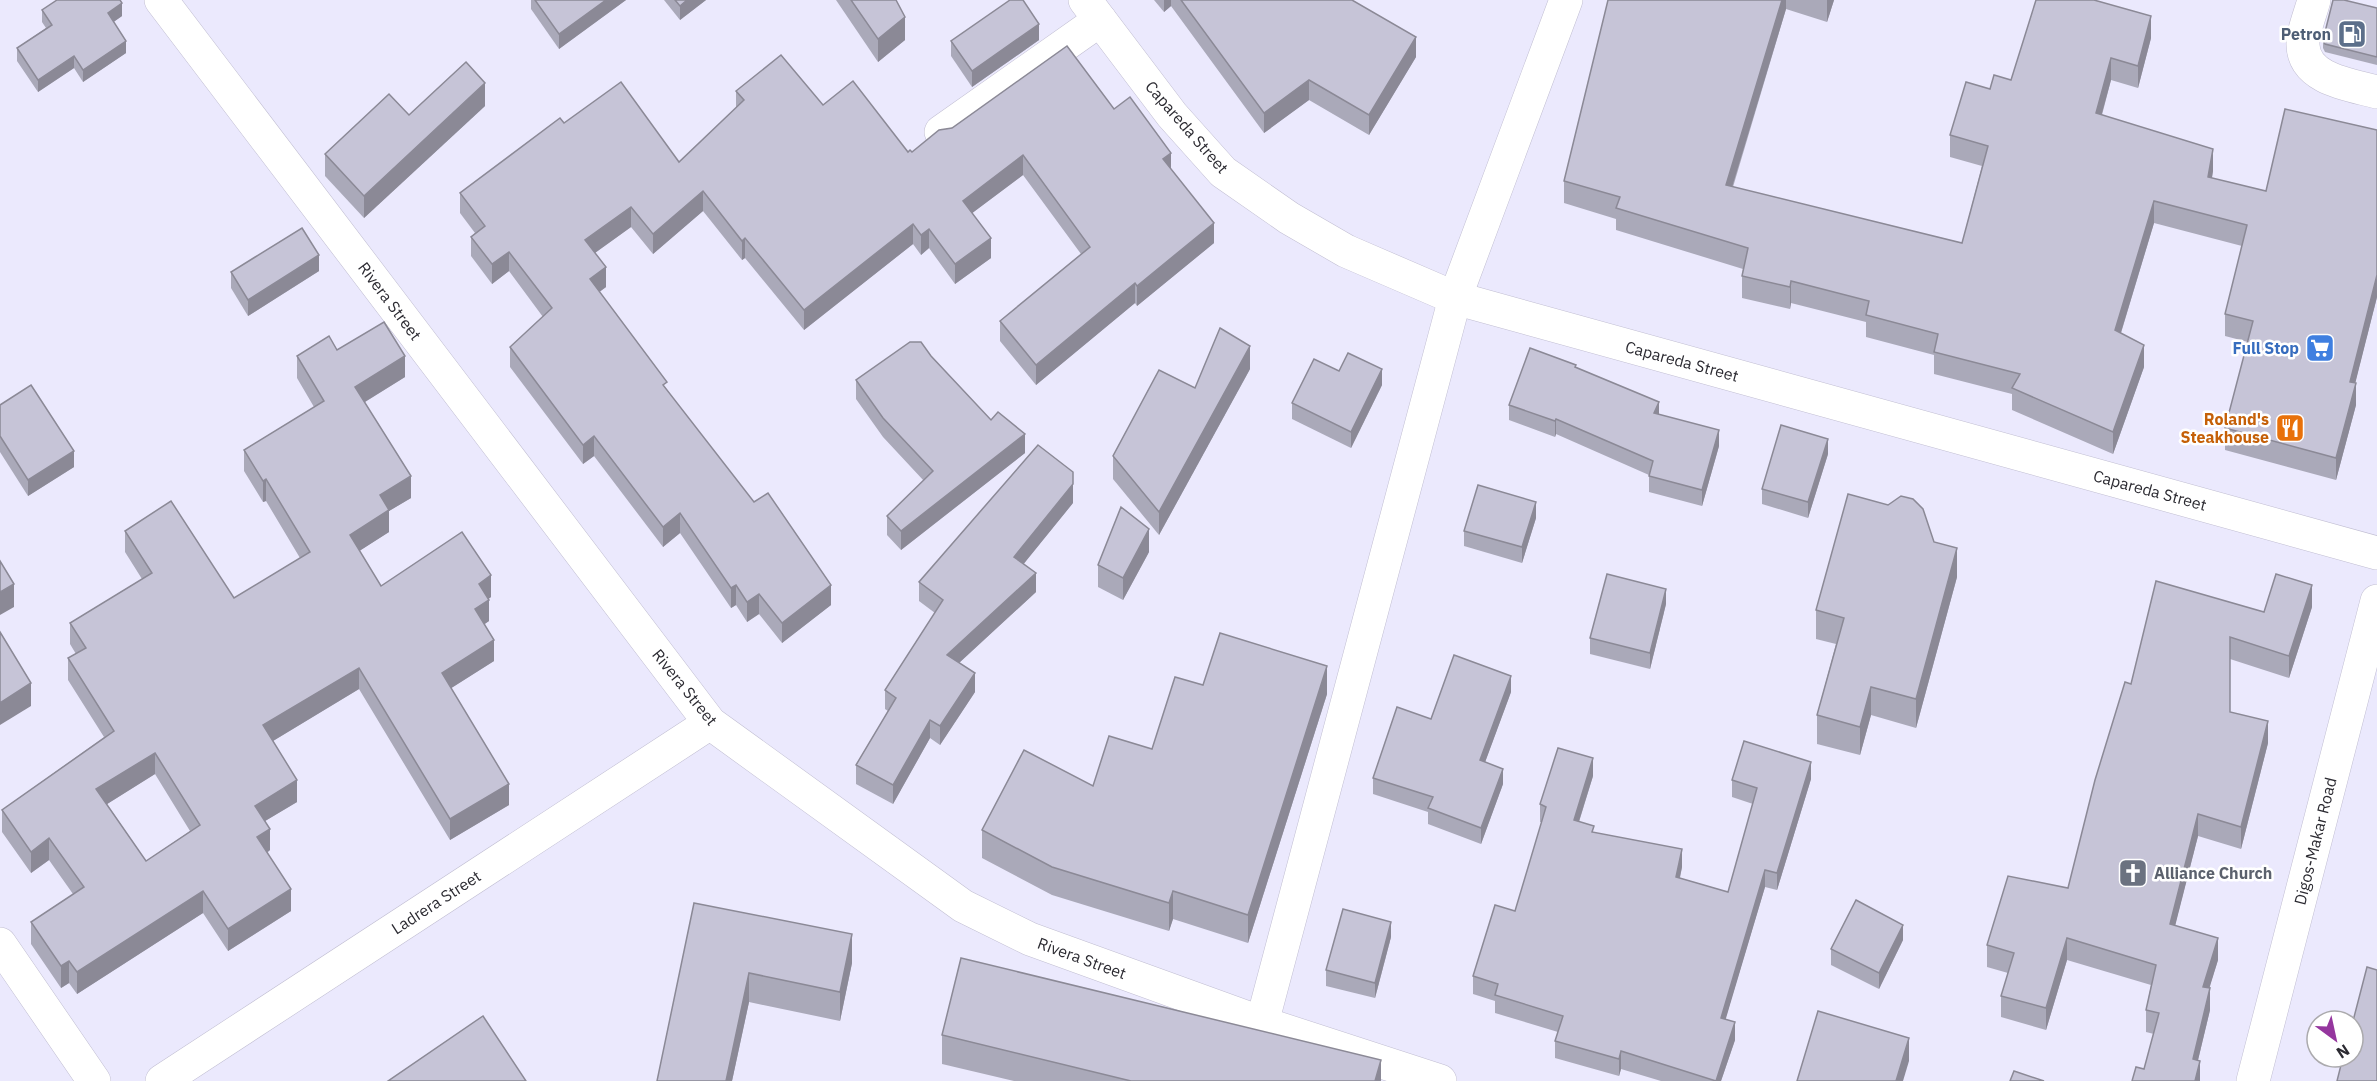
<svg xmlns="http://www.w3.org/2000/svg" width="2377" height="1081" font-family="'IBM Plex Sans',sans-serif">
	<rect width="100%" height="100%" fill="#ebe9fd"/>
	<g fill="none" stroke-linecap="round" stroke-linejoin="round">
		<g stroke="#c1bed2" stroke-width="34">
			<g id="minor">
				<polyline points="161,0 710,723 963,906 1030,939 1262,1023 1440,1081"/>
				<polyline points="1085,0 1172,115 1223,172 1289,218 1346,251 1455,298 2377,553"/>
				<path d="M2314 0C2311 12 2302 34 2303 45 2304 80 2352 85 2377 92"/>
				<polyline points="941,132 1100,20"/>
				<polyline points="0,944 94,1081"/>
				<polyline points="1262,1023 1455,298 1566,0"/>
				<polyline points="162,1081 710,723"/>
			</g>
		</g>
		<g stroke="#c1bed2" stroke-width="34">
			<polyline id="major" points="2253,1081 2377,601"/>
		</g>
		<use href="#minor" stroke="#fff" stroke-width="33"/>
		<use href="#major" stroke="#fff" stroke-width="33"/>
	</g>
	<g fill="#aaa9b9" fill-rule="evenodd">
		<polygon points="531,0 626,0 559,49 531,9"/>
		<polygon points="664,0 706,0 680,20"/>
		<polygon points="836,0 896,0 905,40 878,62"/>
		<polygon points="1154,0 1352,0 1416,57 1369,135 1309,100 1264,133 1171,6 1164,12"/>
		<polygon points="1608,0 1834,0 1827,22 1786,9 1733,187 1962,243 1982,166 1950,157 1950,135 1990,89 2011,80 2151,38 2138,88 2111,80 2102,115 2213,171 2212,178 2266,191 2377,130 2377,297 2355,383 2356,405 2336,480 2225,450 2225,428 2248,342 2225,336 2225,314 2242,246 2154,223 2121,333 2144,367 2113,454 2012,410 2012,394 1934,374 1934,355 1866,337 1866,322 1791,303 1790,309 1742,298 1742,276 1743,269 1616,230 1616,219 1564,203 1564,181"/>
		<polygon points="2377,8 2377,65 2325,52 2323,48 2323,40"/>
		<polygon points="42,10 122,16 113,22 126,53 83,82 74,68 38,92 17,61 17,48 46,28 42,22"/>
		<polygon points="1039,40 972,87 951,56 951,41"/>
		<polygon points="736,91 823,105 908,152 1114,109 1171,170 1214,243 1137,306 1135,303 1036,385 1000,341 1000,321 1081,254 1023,175 972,213 991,258 955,284 929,248 921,255 913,244 804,330 745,258 742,260 703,211 653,254 631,227 595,253 606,287 599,292 667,390 831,605 782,643 759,614 747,622 736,605 731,608 680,533 663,547 594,456 583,464 510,367 510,347 543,317 509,271 492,284 471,256 471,237 475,233 460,213 460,193 564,123 679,162 736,108"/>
		<polygon points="485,106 364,218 325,176 325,154 409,115"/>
		<polygon points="319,271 248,316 231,288 231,272"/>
		<path d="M337 350 405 377 365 402 411 498 389 511V532L359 551 381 586 491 597 488 599 489 621 484 624 494 661 451 688 509 805 450 840 359 689 273 741 297 802 265 821 270 850 267 853 291 911 228 951 203 913 77 994 69 983 61 988 31 944V922L73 894 49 860 31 873 2 832V810L104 737 68 680V658L76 654 70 644V623L142 579 125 552V531L234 598 300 558 266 501 263 502 244 471V450L314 407 297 378V356ZM155 774 190 831 146 861 107 804Z"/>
		<polygon points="931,356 991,420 1025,453 901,550 887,535 887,516 924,481 883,437 856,399 856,380"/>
		<polygon points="1576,367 1659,414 1719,446 1702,506 1649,492 1649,475 1556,434 1555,437 1509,420 1509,405"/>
		<polygon points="1250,369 1159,535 1113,479 1113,456 1195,388"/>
		<polygon points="1339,371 1382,385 1351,448 1292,419 1292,403"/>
		<polygon points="0,405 74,467 28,496 0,452"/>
		<polygon points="1828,454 1808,518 1762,504 1762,489"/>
		<polygon points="1073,503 1023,564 1036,592 959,663 975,692 940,745 930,738 893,804 856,784 856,765 888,711 885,709 885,690 935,613 919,601 919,582"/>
		<polygon points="1536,518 1522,563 1464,546 1464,531"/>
		<polygon points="1934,542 1957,577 1916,728 1871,715 1860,755 1817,744 1817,715 1836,644 1816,639 1816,610"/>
		<polygon points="1149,552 1123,600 1098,587 1098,565"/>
		<polygon points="1666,604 1650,669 1590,654 1590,638"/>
		<polygon points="2312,607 2289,678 2230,659 2230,712 2268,743 2241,849 2198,836 2175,925 2218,960 2209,988 2210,1010 2198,1060 2200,1081 2144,1069 2154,1034 2146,1032 2146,1010 2151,985 2067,960 2046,1030 2001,1017 2001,996 2008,973 1987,967 1987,945 2068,888 2131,684 2264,612"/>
		<polygon points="1203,685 1327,694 1248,943 1173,919 1169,931 1052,895 982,858 982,830 1093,786 1152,749"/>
		<polygon points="1511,692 1485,762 1503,784 1481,844 1428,824 1428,812 1373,794 1373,778 1431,719"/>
		<polygon points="1593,776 1579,822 1594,833 1682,867 1680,878 1728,892 1753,804 1732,797 1732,780 1811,779 1777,890 1765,887 1725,1020 1735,1040 1721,1081 1661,1081 1621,1069 1619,1076 1555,1058 1555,1041 1558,1032 1495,1013 1495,1001 1473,994 1473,976 1515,911 1542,822 1540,822 1540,804"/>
		<polygon points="694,903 852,963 840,1021 749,1002 732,1081 657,1081"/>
		<polygon points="1391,937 1375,998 1326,986 1326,970"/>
		<polygon points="1903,940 1879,989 1831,965 1831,949"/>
		<polygon points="942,1035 1381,1081 1014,1081 942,1064"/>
	</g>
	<g fill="#8b8996">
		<polygon points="606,0 626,0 559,49 559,34"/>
		<polygon points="687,0 706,0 680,20 680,6"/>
		<polygon points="1164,0 1171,0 1171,6 1164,12"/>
		<polygon points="1782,0 1786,0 1786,9 1726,207 1726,185"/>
		<polygon points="1827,0 1834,0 1827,22"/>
		<polygon points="122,3 122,16 108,26 108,13"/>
		<polygon points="2151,16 2151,38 2138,88 2138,66"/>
		<polygon points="905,17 905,40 878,62 878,39"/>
		<polygon points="1039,24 1039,40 972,87 972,71"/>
		<polygon points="1416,37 1416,57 1369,135 1369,115"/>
		<polygon points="126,41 126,53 83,82 83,70"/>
		<polygon points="74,56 74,68 38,92 38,80"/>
		<polygon points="2111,58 2111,80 2096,135 2096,113"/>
		<polygon points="1309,80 1309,100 1264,133 1264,113"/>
		<polygon points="485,83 485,106 364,218 364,196"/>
		<polygon points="2213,149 2213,171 2208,199 2208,177"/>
		<polygon points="1171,153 1171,173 1163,159"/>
		<polygon points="1023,155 1023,175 963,220 963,201"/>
		<polygon points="703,191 703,211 653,254 653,234"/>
		<polygon points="2154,201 2154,223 2115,352 2115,330"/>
		<polygon points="631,207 631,227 585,260 585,240"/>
		<polygon points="1214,223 1214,243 1137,306 1137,286"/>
		<polygon points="913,224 913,244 804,330 804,310"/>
		<polygon points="929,229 929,248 921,255 921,235"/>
		<polygon points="745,238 745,258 742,260 742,241"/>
		<polygon points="991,238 991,258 955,284 955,264"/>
		<polygon points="509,252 509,271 492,284 492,264"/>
		<polygon points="319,255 319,271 248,316 248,300"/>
		<polygon points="606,267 606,287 590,299 590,279"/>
		<polygon points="2377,275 2377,297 2350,404 2350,382"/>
		<polygon points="1791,281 1791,303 1790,309 1790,287"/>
		<polygon points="1135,283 1135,303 1036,385 1036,365"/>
		<polygon points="2144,345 2144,367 2113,454 2113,432"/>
		<polygon points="1250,346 1250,369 1159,535 1159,512"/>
		<polygon points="405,356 405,377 355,408 355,387"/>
		<polygon points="1382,369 1382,385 1351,448 1351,432"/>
		<polygon points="2356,383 2356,405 2336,480 2336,458"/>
		<polygon points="1659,402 1659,418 1654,413"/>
		<polygon points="1556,419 1556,434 1555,437 1555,421"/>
		<polygon points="1719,430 1719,446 1702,506 1702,490"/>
		<polygon points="1025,434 1025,453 901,550 901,531"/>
		<polygon points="594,436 594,456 583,464 583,445"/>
		<polygon points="1828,439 1828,454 1808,518 1808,502"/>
		<polygon points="74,451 74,467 28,496 28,480"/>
		<polygon points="411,476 411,498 389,511 389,532 350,557 350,535 380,495"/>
		<polygon points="266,479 266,501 263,502 263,481"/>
		<polygon points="1073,484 1073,503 1014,576 1014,557"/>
		<polygon points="1536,502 1536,518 1522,563 1522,547"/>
		<polygon points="680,513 680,533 663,547 663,527"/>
		<polygon points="1149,529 1149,552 1123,600 1123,578"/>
		<polygon points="1957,548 1957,577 1916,728 1916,699"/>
		<polygon points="1036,573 1036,592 947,674 947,655"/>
		<polygon points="491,575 491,597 479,606 479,584"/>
		<polygon points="14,584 14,607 0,615 0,592"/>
		<polygon points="736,585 736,605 731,608 731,588"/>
		<polygon points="831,585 831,605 782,643 782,623"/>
		<polygon points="2312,585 2312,607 2289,678 2289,656"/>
		<polygon points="1666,589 1666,604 1650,669 1650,653"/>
		<polygon points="759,594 759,614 747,622 747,602"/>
		<polygon points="489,600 489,621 475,631 475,609"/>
		<polygon points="494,640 494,661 442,694 442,673"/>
		<polygon points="1327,666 1327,694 1248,943 1248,915"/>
		<polygon points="359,668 359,689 263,747 263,725"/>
		<polygon points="975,673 975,692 940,745 940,726"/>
		<polygon points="1511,676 1511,692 1480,776 1480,760"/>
		<polygon points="31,683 31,706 0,725 0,703"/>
		<polygon points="1871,687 1871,715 1860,755 1860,727"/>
		<polygon points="930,720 930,738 893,804 893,785"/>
		<polygon points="2268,721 2268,743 2241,849 2241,827"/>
		<polygon points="155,753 155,774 96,811 96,789"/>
		<polygon points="1593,758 1593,776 1574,837 1574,820"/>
		<polygon points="1811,762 1811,779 1777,890 1777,873"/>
		<polygon points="1503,769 1503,784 1481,844 1481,828"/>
		<polygon points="297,780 297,802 255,827 255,806"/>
		<polygon points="509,784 509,805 450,840 450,819"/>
		<polygon points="2198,814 2198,836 2170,946 2170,924"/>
		<polygon points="270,829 270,850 257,859 257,837"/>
		<polygon points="49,838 49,860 31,873 31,852"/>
		<polygon points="1682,849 1682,867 1676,894 1676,877"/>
		<polygon points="1765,870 1765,887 1721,1035 1721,1018"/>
		<polygon points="291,889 291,911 228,951 228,929"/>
		<polygon points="203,891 203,913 77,994 77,972"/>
		<polygon points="1173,891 1173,919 1169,931 1169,903"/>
		<polygon points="1391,922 1391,937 1375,998 1375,983"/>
		<polygon points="1903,925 1903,940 1879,989 1879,973"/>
		<polygon points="852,934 852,963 840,1021 840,992"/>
		<polygon points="2067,938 2067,960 2046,1030 2046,1008"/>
		<polygon points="2218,938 2218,960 2203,1009 2203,987"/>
		<polygon points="69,961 69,983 61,988 61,966"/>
		<polygon points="749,973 749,1002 732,1081 726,1081"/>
		<polygon points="2210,988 2210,1010 2193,1081 2193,1059"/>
		<polygon points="1735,1022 1735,1040 1721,1081 1716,1081"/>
		<polygon points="1909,1038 1909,1061 1903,1081 1896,1081"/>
		<polygon points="1621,1051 1621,1069 1619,1076 1619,1059"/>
		<polygon points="1381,1060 1381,1081 1375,1081"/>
		<polygon points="2200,1061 2200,1081 2195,1081"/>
	</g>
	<g fill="#c6c4d7" stroke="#8b8996" stroke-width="1.5" fill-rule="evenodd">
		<polygon points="57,0 120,0 122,3 108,13 126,41 83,70 74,56 38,80 17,48 52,25 42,10"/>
		<polygon points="535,0 606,0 559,34"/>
		<polygon points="675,0 687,0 680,6"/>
		<polygon points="851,0 896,0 905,17 878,39"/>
		<polygon points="1010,0 1023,0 1039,24 972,71 951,41"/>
		<polygon points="1181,0 1352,0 1416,37 1369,115 1309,80 1264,113"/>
		<polygon points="1608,0 1782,0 1726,185 1962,243 1988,146 1950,135 1966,82 1990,89 1994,75 2011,80 2036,0 2094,0 2151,16 2138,66 2111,58 2096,113 2213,149 2208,177 2266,191 2285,109 2377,130 2377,275 2350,382 2356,383 2336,458 2225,428 2253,321 2225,314 2247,225 2154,201 2115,330 2144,345 2113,432 2012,388 2020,374 1934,352 1938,334 1866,315 1869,301 1791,281 1790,287 1742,276 1748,248 1616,208 1620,197 1564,181"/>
		<polygon points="2333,0 2344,0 2377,8 2377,57 2325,44 2323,40"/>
		<polygon points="1067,46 1114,109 1130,97 1171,153 1163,159 1214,223 1137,286 1135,283 1036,365 1000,321 1090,247 1023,155 963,201 991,238 955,264 929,229 921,235 913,224 804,310 745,238 742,241 703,191 653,234 631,207 585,240 606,267 590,279 667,382 663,385 754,502 768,493 831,585 782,623 759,594 747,602 736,585 731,588 680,513 663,527 594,436 583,445 510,347 552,308 509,252 492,264 471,237 485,226 460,193 560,118 564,123 621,82 679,162 744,100 736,91 781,55 823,105 853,81 908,152 910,150 912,152 939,130 952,128"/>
		<polygon points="466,62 485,83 364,196 325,154 389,94 409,115"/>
		<polygon points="302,228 319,255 248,300 231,272"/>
		<path d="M384 322 405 356 355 387 411 476 380 495 389 510 350 535 381 586 462 532 491 575 479 584 489 600 475 609 494 640 442 673 509 784 450 819 359 668 263 725 297 780 255 806 270 829 257 837 291 889 228 929 203 891 77 972 69 961 61 966 31 922 84 887 49 838 31 852 2 810 114 731 68 658 86 648 70 623 152 573 125 531 171 501 234 598 310 552 266 479 263 481 244 450 324 401 297 356 329 336 337 350ZM155 753 200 825 146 861 96 789Z"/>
		<polygon points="1220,328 1250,346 1159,512 1113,456 1159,370 1195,388"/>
		<polygon points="910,342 921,342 931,356 991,420 998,412 1025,434 901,531 887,516 933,471 883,418 856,380"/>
		<polygon points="1530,348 1576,365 1575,367 1659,402 1654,413 1719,430 1702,490 1649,476 1653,461 1556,419 1555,421 1509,405"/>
		<polygon points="1348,353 1382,369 1351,432 1292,403 1314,359 1339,371"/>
		<polygon points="31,385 74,451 28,480 0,436 0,405"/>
		<polygon points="1781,425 1828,439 1808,502 1762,489"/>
		<polygon points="1038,445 1073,472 1073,484 1014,557 1036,573 947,655 975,673 940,726 930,720 893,785 856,765 896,698 885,690 943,600 919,582"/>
		<polygon points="1478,485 1536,502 1522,547 1464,531"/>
		<polygon points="1848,494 1888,505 1901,496 1913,499 1923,509 1934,542 1957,548 1916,699 1871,687 1860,727 1817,715 1844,618 1816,610"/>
		<polygon points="1121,507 1149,529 1123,578 1098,565"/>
		<polygon points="0,561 14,584 0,592"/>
		<polygon points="1607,574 1666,589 1650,653 1590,638"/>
		<polygon points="2276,574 2312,585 2289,656 2230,637 2230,712 2268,721 2241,827 2198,814 2170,924 2218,938 2203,987 2210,988 2193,1059 2200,1061 2195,1081 2132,1081 2136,1067 2144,1069 2159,1013 2146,1010 2156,965 2067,938 2046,1008 2001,996 2014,953 1987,945 2008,876 2068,888 2095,780 2125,682 2131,684 2156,581 2264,612"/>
		<polygon points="0,632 31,683 0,703"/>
		<polygon points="1220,633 1327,666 1248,915 1173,891 1169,903 1052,867 982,830 1024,750 1093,786 1109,736 1152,749 1175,677 1203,685"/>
		<polygon points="1454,655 1511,676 1480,760 1503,769 1481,828 1428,808 1433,797 1373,778 1397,707 1431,719"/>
		<polygon points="1744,741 1811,762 1777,873 1765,870 1721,1018 1735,1022 1716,1081 1621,1051 1619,1059 1555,1041 1563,1016 1495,995 1498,984 1473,976 1495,905 1515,911 1546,807 1540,804 1558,748 1593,758 1574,820 1594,826 1592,832 1682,849 1676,877 1728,892 1757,788 1732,780"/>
		<polygon points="1856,900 1903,925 1879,973 1831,949"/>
		<polygon points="694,903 852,934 840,992 749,973 726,1081 657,1081"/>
		<polygon points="1343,909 1391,922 1375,983 1326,970"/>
		<polygon points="961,958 1381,1060 1375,1081 1131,1081 942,1035"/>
		<polygon points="2367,967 2377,970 2377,1081 2337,1081 2343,1057 2353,1057 2353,1021"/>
		<polygon points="1818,1011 1909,1038 1896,1081 1797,1081"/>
		<polygon points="483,1016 526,1081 388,1081"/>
		<polygon points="2014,1071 2044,1081 2010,1081"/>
	</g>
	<defs>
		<g id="fuel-square" transform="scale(1.5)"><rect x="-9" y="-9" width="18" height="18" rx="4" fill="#5c6f8a" stroke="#fff"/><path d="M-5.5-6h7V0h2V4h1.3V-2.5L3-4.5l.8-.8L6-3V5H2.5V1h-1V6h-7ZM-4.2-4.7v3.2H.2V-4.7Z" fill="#fff"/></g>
		<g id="supermarket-square" transform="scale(1.5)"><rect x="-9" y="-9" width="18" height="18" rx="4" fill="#3f7fe0" stroke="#fff"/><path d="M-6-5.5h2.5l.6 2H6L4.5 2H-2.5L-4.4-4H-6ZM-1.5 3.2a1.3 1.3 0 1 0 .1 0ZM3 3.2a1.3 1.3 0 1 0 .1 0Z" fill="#fff"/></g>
		<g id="restaurant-square" transform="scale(1.5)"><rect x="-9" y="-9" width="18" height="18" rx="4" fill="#e8710a" stroke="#fff"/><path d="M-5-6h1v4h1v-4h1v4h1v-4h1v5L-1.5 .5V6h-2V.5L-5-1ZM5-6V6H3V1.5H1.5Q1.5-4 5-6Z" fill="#fff"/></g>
		<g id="church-square" transform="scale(1.5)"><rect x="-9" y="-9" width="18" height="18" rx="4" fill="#6b7280" stroke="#fff"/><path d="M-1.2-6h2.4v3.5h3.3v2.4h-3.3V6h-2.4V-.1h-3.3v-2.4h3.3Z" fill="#fff"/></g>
	</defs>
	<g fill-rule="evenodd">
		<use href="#fuel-square" x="2352" y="34"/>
		<use href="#supermarket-square" x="2320" y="348"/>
		<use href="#restaurant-square" x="2290" y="428"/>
		<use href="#church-square" x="2133" y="873"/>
	</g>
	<g text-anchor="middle" stroke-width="5" stroke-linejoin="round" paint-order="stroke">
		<g font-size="16" font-weight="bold" fill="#4e5e75" stroke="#fff" text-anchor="end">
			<text x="2331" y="40">Petron</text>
		</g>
		<g font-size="16" fill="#2c2b32" stroke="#fff">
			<text transform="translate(1187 127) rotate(49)" y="6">Capareda Street</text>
			<text transform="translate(390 301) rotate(53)" y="6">Rivera Street</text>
			<text transform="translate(1682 361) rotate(15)" y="6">Capareda Street</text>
			<text transform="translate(2150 490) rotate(15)" y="6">Capareda Street</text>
			<text transform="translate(685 687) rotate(51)" y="6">Rivera Street</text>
			<text transform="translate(2315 841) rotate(-76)" y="6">Digos-Makar Road</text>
			<text transform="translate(436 902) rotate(-33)" y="6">Ladrera Street</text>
			<text transform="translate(1082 958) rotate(20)" y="6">Rivera Street</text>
		</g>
		<g font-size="16" font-weight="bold" fill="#366cbe" stroke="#fff" text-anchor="end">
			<text x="2299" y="354">Full Stop</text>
		</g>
		<g font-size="16" font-weight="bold" fill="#c56008" stroke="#fff" text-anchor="end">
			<text x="2269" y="425">Roland's<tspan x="2269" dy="18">Steakhouse</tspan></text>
		</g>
		<g font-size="16" font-weight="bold" fill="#5b616d" stroke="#fff" text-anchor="start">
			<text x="2154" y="879">Alliance Church</text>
		</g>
	</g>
	<g transform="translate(2335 1039) rotate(147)"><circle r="28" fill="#ffffff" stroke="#abaaad" stroke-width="1.5"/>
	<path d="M0-4.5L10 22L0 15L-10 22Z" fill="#95369e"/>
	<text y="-9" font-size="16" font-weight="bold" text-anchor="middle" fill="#2c2b32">N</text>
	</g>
</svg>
